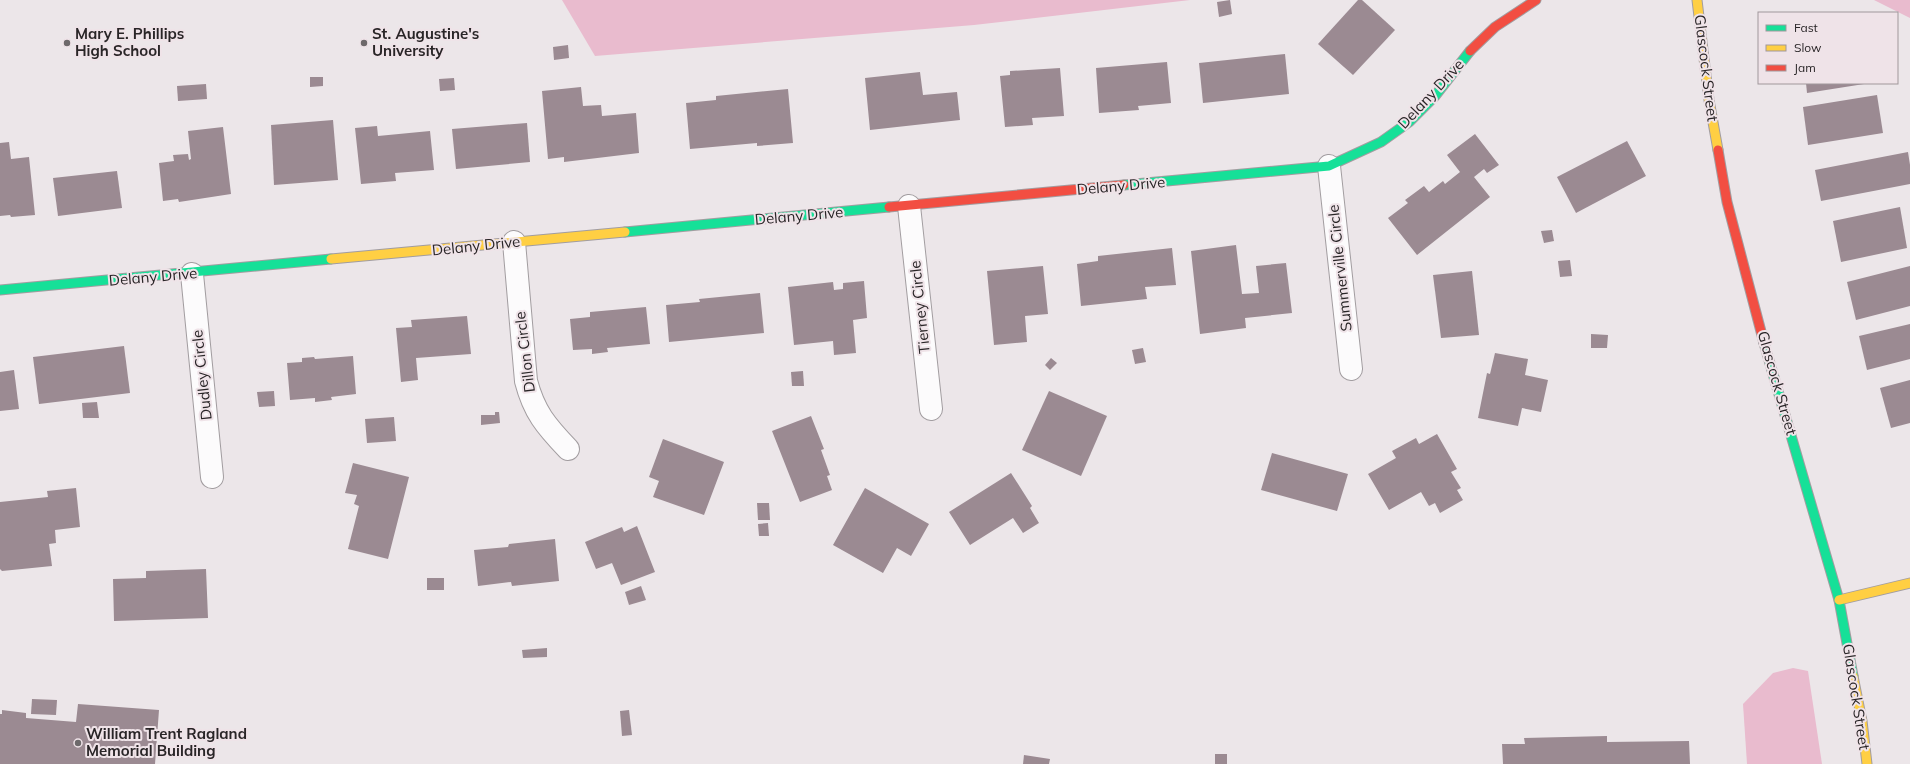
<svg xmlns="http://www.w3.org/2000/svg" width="1910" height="764" font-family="Mulish,sans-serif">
	<rect width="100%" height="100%" fill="#ece6e9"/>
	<g fill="#e9bbce">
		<polygon points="562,0 1190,0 974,25 595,56"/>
		<polygon points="1874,0 1910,0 1910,18"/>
		<polygon points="1793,668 1808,671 1822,764 1747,764 1743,704 1773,673"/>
	</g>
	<g fill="#9b8a92">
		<polygon points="1230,0 1232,14 1219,17 1217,2"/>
		<polygon points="1358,0 1362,0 1395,30 1353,75 1318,44"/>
		<polygon points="568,45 569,58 554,60 553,47"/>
		<polygon points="1285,54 1289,94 1203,103 1199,63"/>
		<polygon points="1167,62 1171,103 1138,106 1139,110 1099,113 1096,68"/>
		<polygon points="1060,68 1064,116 1032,118 1033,125 1005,127 1000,76 1010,75 1010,71"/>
		<polygon points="920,72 923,95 957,92 960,120 870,130 865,78"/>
		<polygon points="310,77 323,77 323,86 310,87"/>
		<polygon points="454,78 455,90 440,91 439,79"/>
		<polygon points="1806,83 1864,83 1864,84 1807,93"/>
		<polygon points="206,84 207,99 178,101 177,86"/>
		<polygon points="581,87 583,106 601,105 602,116 636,113 639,153 564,162 564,157 548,159 542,91"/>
		<polygon points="788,89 793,143 757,146 757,143 690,149 686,103 716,100 716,96"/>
		<polygon points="1877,95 1883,133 1808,145 1803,107"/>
		<polygon points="333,120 338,180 274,185 271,125"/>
		<polygon points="527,123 530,162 456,169 452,129"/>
		<polygon points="377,126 378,136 430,131 434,170 395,173 396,181 361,184 355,128"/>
		<polygon points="223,127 231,194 179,202 178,199 163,201 159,163 174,161 173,155 188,154 189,160 191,159 188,131"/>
		<polygon points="1475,134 1499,165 1487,173 1484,169 1474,177 1490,197 1417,255 1388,218 1408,203 1405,200 1424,186 1429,192 1443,181 1445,184 1460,172 1447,155"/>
		<polygon points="1627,141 1646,176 1576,213 1557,177"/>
		<polygon points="9,142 11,159 29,157 35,215 11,217 10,215 0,216 0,143"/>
		<polygon points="1908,152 1910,165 1910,184 1821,201 1815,170"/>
		<polygon points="117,171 122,208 58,216 53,178"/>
		<polygon points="1900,207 1907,248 1841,262 1833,221"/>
		<polygon points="1552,230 1554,241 1544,243 1541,231"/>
		<polygon points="1236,245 1242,294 1259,293 1256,266 1286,263 1292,313 1245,318 1246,328 1200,334 1191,251"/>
		<polygon points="1172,248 1176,285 1145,287 1147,299 1081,306 1077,264 1098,261 1098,256"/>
		<polygon points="1570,260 1572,276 1560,277 1558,261"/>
		<polygon points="1043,266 1048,314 1025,316 1027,342 994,345 987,271"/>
		<polygon points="1910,266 1910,306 1856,320 1847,282"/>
		<polygon points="1472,271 1479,335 1441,338 1433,275"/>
		<polygon points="864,281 867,318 853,320 856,353 834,355 833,341 794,345 788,287 833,282 834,290 843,289 843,283"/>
		<polygon points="760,293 764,333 669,342 666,305 700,302 699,299"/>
		<polygon points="646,307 650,344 607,348 608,352 592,354 592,349 573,350 570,319 590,317 590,312"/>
		<polygon points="467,316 471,354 416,358 418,380 401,382 396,328 412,327 411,320"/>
		<polygon points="1910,324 1910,359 1867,370 1859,336"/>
		<polygon points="1591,334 1608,335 1607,348 1591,348"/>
		<polygon points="124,346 130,393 39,404 33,357"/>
		<polygon points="1143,348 1146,362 1135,364 1132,350"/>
		<polygon points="1495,353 1528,359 1525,375 1548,380 1541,412 1522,408 1518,426 1478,418 1487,373 1490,374"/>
		<polygon points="353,356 356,394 331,397 332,400 315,402 315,398 290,400 287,363 302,362 302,358 314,357 315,359"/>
		<polygon points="1051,358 1057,363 1050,370 1045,365"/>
		<polygon points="14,370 19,409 0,411 0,372"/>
		<polygon points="803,371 804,386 792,386 791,372"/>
		<polygon points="1910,380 1910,423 1891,428 1880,388"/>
		<polygon points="274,391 275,406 259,407 257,392"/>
		<polygon points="1049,391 1107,416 1081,476 1022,450"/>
		<polygon points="97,402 99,418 83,418 82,403"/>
		<polygon points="495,412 499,412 500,423 481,425 481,415 495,415"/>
		<polygon points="811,416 824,449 821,450 830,475 827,476 832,490 800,502 772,431"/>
		<polygon points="394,417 396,441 367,443 365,419"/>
		<polygon points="1437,434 1457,469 1451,472 1461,488 1457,490 1463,500 1440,513 1435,503 1429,506 1421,492 1389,510 1368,474 1396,458 1392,451 1416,438 1419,444"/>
		<polygon points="663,439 724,462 704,515 653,497 659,481 649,477"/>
		<polygon points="1272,453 1348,474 1337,511 1261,490"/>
		<polygon points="353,463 409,477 388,559 348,549 359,506 354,504 357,495 345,493"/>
		<polygon points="1011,473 1032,506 1030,508 1039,523 1023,533 1013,518 970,545 949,512"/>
		<polygon points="76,488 80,527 55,530 56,543 49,544 52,566 2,571 0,569 0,502 48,497 47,491"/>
		<polygon points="865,488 929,524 911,556 897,548 883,573 833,545"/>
		<polygon points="757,503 769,503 770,520 758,520"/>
		<polygon points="768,523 769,536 759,536 758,524"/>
		<polygon points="637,526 655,572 621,585 612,563 596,569 585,542 622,527 624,532"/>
		<polygon points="555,539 559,581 512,586 511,582 478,586 474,550 508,547 509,544"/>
		<polygon points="206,569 208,618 114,621 113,579 146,578 146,571"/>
		<rect x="427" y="578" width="17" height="12"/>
		<polygon points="641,586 646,600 629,605 625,592"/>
		<polygon points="547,648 547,657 523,658 522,650"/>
		<polygon points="32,699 57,700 56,715 31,714"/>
		<polygon points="78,704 159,710 155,764 0,764 0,714 2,714 2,710 26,713 26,718 76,722"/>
		<polygon points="629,710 632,735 622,736 620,711"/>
		<polygon points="1607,736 1607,742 1689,741 1690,764 1503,764 1502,744 1525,744 1524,738"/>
		<rect x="1215" y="754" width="12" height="10"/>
		<polygon points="1024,755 1050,759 1049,764 1023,764"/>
	</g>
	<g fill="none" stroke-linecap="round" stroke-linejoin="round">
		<g stroke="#a29da0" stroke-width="24">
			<g id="street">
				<polyline points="1329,166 1351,369"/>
				<polyline points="909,206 931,409"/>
				<path d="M514 242 526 381C534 412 546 426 568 449"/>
				<polyline points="192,274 212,477"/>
			</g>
		</g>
		<g stroke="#a29da0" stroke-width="11">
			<g id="fast">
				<polyline points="1124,185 1329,166 1381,142 1409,122 1435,96 1470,51"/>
				<polyline points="625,232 889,207"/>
				<polyline points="0,290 331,259"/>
				<polyline points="1764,343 1839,600 1853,676"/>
			</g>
		</g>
		<g stroke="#a29da0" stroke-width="11">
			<g id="slow">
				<polyline points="1697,0 1709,100 1718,150"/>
				<polyline points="331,259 625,232"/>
				<polyline points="1839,600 1910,583"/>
				<polyline points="1853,676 1862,721 1867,764"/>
			</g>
		</g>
		<g stroke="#a29da0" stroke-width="11">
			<g id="jam">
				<polyline points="1470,51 1495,27 1536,0"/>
				<polyline points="1718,150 1727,202 1764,343"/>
				<polyline points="889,207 1124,185"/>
			</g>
		</g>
		<use href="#street" stroke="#fcfbfc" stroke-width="22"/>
		<use href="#fast" stroke="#16e098" stroke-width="9"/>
		<use href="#slow" stroke="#ffcf43" stroke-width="9"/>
		<use href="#jam" stroke="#f24e42" stroke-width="9"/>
	</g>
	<g fill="#6d696b" stroke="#efe3e8" stroke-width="1.5">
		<circle cx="67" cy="43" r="4"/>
		<circle cx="364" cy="43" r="4"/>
		<circle cx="78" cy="743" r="4"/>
	</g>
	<g text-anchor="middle" stroke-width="4" stroke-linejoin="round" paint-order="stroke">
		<g font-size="15" font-weight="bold" fill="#292527" stroke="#efe3e8" text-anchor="start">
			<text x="75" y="39">Mary E. Phillips<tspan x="75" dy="17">High School</tspan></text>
			<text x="372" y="39">St. Augustine's<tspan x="372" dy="17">University</tspan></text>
			<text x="86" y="739">William Trent Ragland<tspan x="86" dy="17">Memorial Building</tspan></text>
		</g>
		<g font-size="15" fill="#292527" stroke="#efe3e8">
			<text transform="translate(1706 68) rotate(83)" y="5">Glascock Street</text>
			<text transform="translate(1431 94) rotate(-47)" y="5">Delany Drive</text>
			<text transform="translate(1121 186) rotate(-5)" y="5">Delany Drive</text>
			<text transform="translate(799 216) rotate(-5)" y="5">Delany Drive</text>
			<text transform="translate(476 246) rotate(-6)" y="5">Delany Drive</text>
			<text transform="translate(1340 268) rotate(-96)" y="5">Summerville Circle</text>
			<text transform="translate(153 277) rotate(-5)" y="5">Delany Drive</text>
			<text transform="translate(920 307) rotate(-96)" y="5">Tierney Circle</text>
			<text transform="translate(525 352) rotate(-97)" y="5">Dillon Circle</text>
			<text transform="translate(202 375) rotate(-96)" y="5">Dudley Circle</text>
			<text transform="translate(1777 383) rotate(74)" y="5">Glascock Street</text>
			<text transform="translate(1856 697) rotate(81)" y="5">Glascock Street</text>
		</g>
	</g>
	<rect x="1758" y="12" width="140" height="72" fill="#efe3e8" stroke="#a0979b"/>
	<rect x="1766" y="25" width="20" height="6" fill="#16e098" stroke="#a0979b"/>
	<text x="1794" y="32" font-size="12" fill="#292527">Fast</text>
	<rect x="1766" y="45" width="20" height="6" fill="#ffcf43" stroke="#a0979b"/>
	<text x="1794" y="52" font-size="12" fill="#292527">Slow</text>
	<rect x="1766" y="65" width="20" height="6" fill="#f24e42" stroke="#a0979b"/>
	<text x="1794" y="72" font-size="12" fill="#292527">Jam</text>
</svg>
